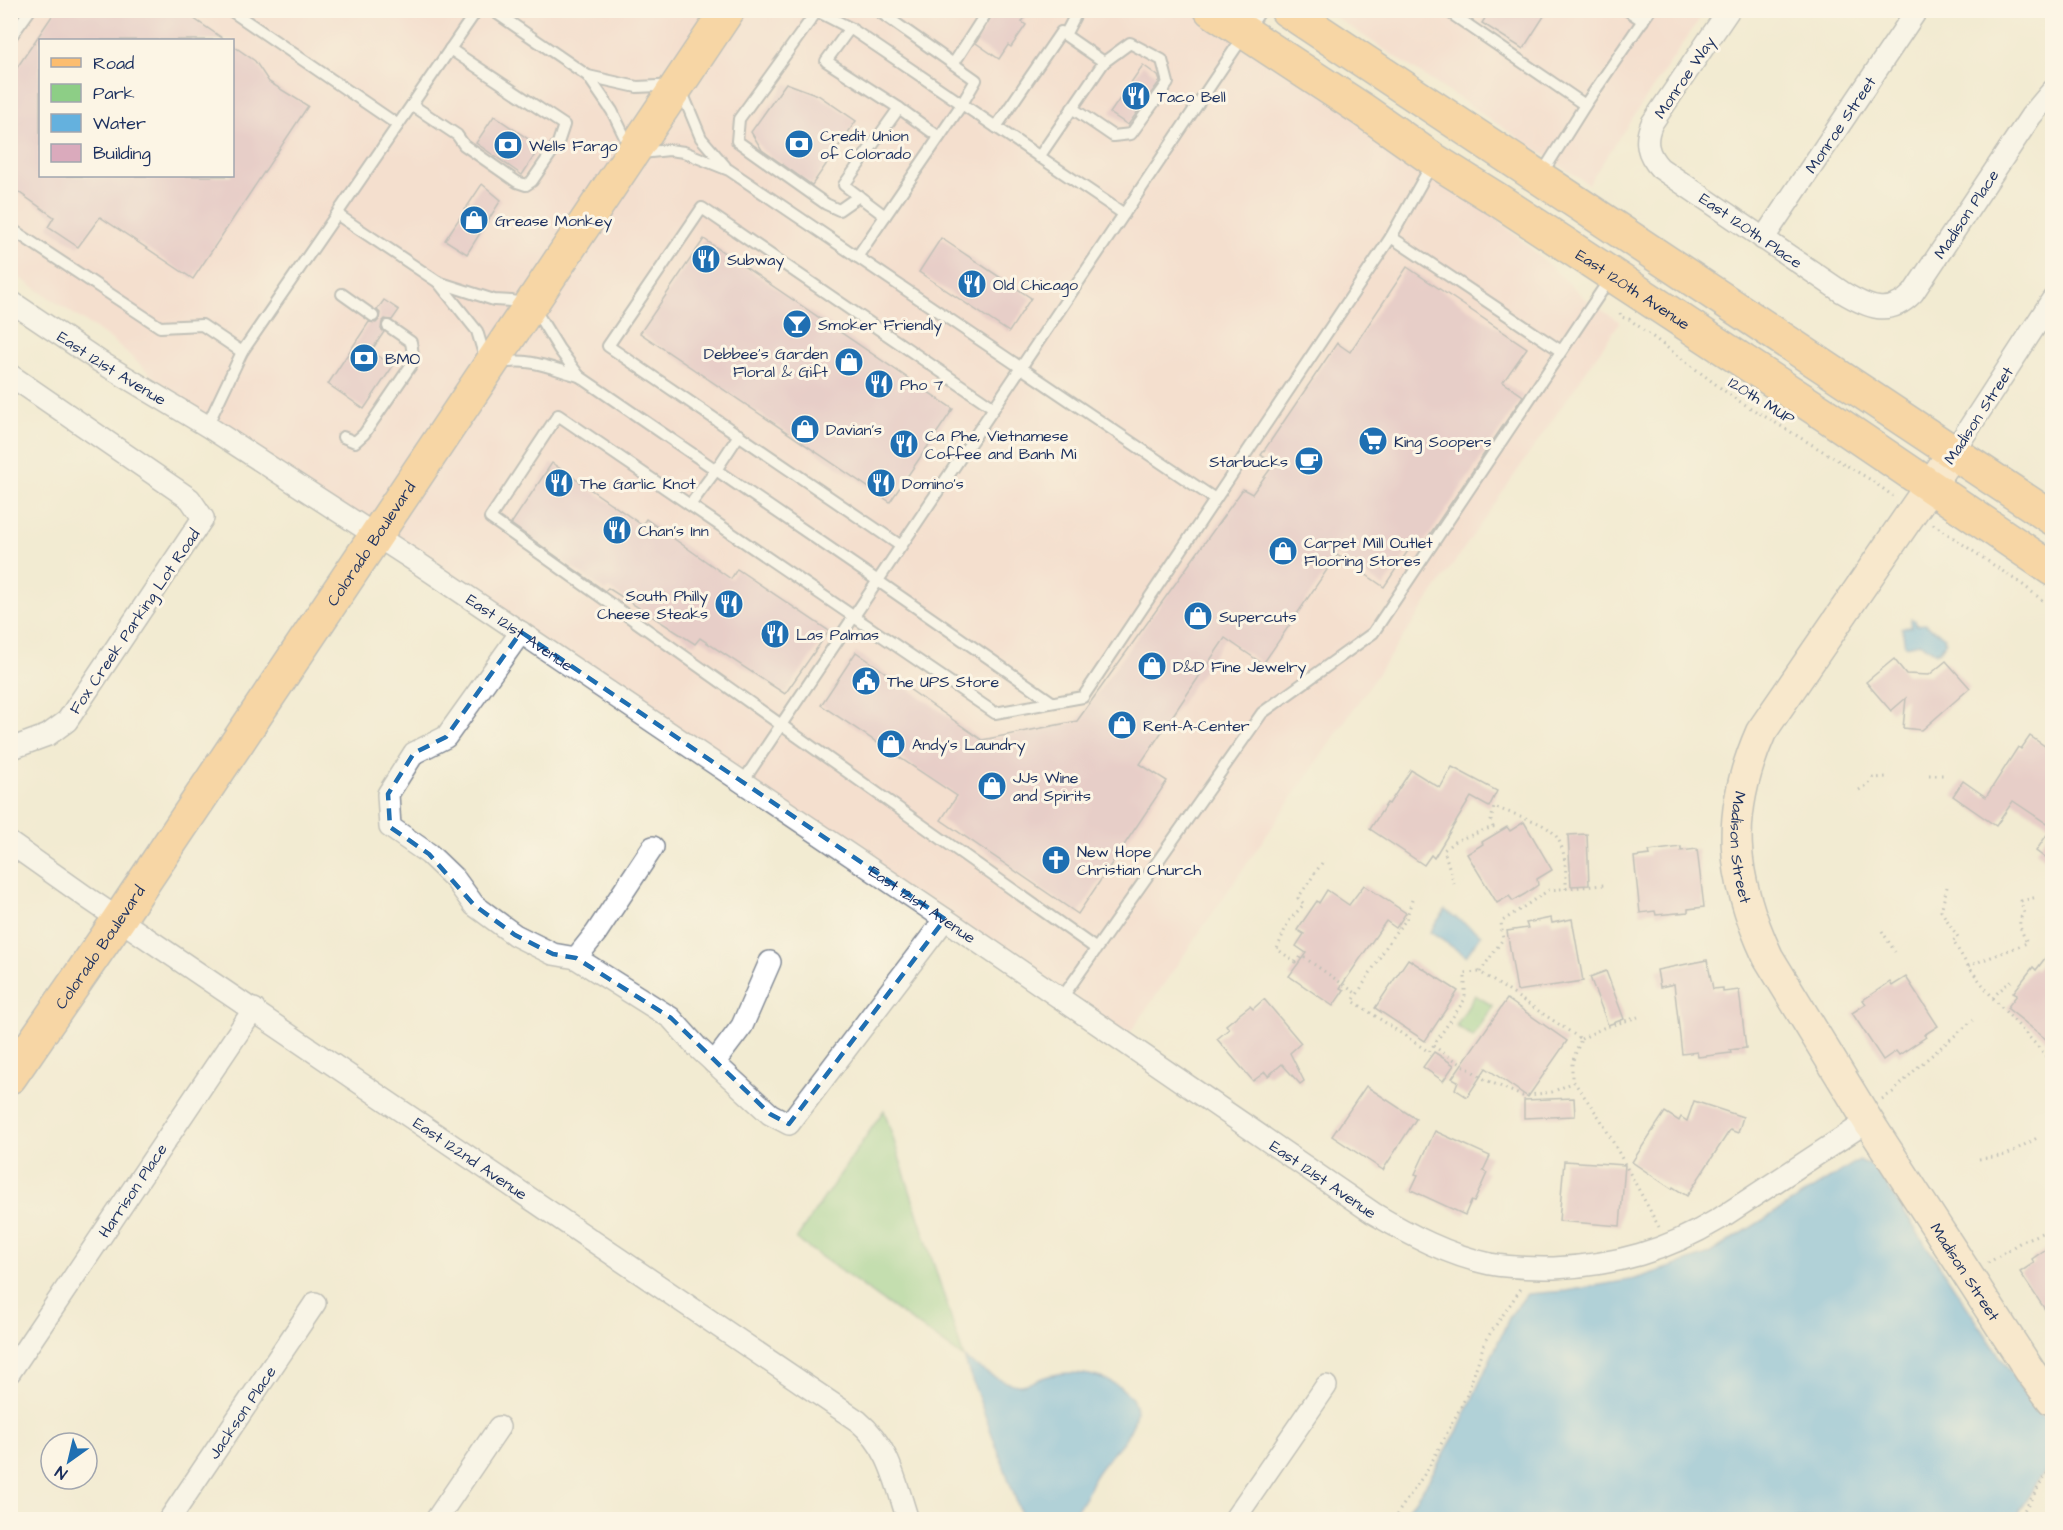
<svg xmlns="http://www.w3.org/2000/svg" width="2063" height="1530" font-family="'Architects Daughter',sans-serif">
	<rect width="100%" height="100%" fill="#fcf5e5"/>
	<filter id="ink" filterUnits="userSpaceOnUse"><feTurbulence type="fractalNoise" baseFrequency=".0167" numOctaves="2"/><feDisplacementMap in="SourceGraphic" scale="12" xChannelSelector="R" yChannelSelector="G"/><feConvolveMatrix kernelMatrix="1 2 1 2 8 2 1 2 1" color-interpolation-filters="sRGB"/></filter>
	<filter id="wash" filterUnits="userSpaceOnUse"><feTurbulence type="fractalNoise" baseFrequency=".008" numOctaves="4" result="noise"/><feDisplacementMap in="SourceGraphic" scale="24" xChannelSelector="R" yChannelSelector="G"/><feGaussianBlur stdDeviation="1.35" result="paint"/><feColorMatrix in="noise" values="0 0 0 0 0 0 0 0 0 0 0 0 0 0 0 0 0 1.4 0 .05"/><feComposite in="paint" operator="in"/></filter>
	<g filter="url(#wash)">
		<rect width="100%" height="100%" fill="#f2ebd2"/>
		<g fill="#f7d0cb" fill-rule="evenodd">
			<path d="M10 11H1210L1434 160 1587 300 1620 322 1124 1042 207 426 115 342 11 272ZM40 40H232V176H40Z"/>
			<polygon points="1326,11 1705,11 1588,184"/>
		</g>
		<g fill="#8dce86" stroke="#547e72" stroke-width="1.5">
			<polygon points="1475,995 1493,1006 1473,1037 1456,1026"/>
			<polygon points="884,1110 964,1358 796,1239"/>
		</g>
		<g fill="#64b1de" stroke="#40709e" stroke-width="1.5">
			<polygon points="1911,619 1915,620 1916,625 1925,624 1945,637 1944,640 1946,641 1939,652 1937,651 1936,653 1920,643 1905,646 1902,628 1911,627"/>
			<polygon points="1445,910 1481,935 1466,956 1430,932"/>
			<polygon points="1859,1160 1874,1167 2025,1394 2052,1429 2052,1465 2040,1478 2014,1519 1401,1519 1425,1486 1458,1430 1510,1316 1527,1294 1566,1291 1635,1279 1707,1255"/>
			<path d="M964 1358C980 1369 997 1381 1017 1385 1028 1386 1037 1379 1048 1376 1073 1369 1107 1375 1126 1392 1137 1402 1138 1411 1133 1424 1125 1445 1106 1457 1095 1476 1091 1482 1089 1490 1085 1497 1081 1505 1074 1512 1069 1519H1023Z"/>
		</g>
		<g id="blocks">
			<g fill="#daaabc">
				<polygon points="56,10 181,10 225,40 40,40 40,176 232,176 232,45 255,61 269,82 308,106 193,279 100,217 78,247 48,227 54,217 10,186 10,78"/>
				<polygon points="995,10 1029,10 1022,22 1026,25 1011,47 1008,45 999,59 976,43"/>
				<polygon points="1490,10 1548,10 1523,49 1482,23"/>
				<polygon points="1143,65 1158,76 1160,81 1128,125 1110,113"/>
				<polygon points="786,83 818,95 856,121 812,185 762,150 751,132"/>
				<polygon points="494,116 540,147 522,175 476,143"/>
				<polygon points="482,184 501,200 467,254 445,240"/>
				<polygon points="941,238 1031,298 1009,332 919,272"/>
				<polygon points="704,239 953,409 890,502 640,333"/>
				<polygon points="1407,267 1527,348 1503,382 1523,396 1420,549 1413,543 1384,587 1337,555 1263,664 1225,638 1140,764 1167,781 1078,914 941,820 957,796 821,705 856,652 982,740 1077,721 1243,489 1252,494 1274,464 1261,455 1337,343 1350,352"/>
				<polygon points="384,300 399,310 392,320 385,319 382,322 381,329 384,332 371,351 393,366 364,409 328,384 369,322 376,323 379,320 380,313 377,310"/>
				<polygon points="552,463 642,525 646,519 731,579 737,569 829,631 785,694 700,638 695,644 608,588 605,591 511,524"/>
				<polygon points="1894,659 1906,674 1929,675 1946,661 1970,688 1922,730 1903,728 1906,698 1891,711 1866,682"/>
				<polygon points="2030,736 2052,751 2052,827 2013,801 1996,826 1953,796 1963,781 1986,797 2018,747 2021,749"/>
				<polygon points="1452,767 1497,791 1489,807 1471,797 1434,858 1431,855 1424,865 1370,829 1387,803 1389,804 1411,770 1440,788"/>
				<polygon points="1524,822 1552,870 1537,879 1538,885 1525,894 1513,901 1509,896 1497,903 1467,854 1483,844 1482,842 1507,827 1510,831"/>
				<polygon points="2052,827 2052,863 2036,851"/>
				<polygon points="1587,834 1589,885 1571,886 1568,835"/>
				<polygon points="1681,847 1681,851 1697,849 1704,907 1688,909 1688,912 1656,915 1655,911 1640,913 1634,857 1650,855 1649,851"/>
				<polygon points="1364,885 1406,913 1396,928 1386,921 1340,988 1344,990 1333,1006 1289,976 1306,953 1296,946 1304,934 1297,930 1317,901 1319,903 1327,890 1349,905"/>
				<polygon points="1551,918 1552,923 1572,919 1583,981 1517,991 1507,931 1528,928 1526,923"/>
				<polygon points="2052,949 2052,1044 2007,1008 2017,995 2013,993 2033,967 2036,970"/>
				<polygon points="1408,959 1458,991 1425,1041 1375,1008"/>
				<polygon points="1707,960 1713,989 1723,988 1723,992 1739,990 1746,1048 1730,1050 1731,1053 1698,1057 1697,1052 1682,1054 1674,984 1660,987 1657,970"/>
				<polygon points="1606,971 1624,1019 1608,1025 1590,977"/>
				<polygon points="1906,977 1938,1026 1924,1035 1926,1037 1899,1055 1896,1051 1883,1060 1852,1013 1866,1004 1863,1000 1890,982 1892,986"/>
				<polygon points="1264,999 1301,1043 1290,1053 1304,1081 1300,1084 1282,1064 1268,1076 1265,1072 1253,1081 1217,1039 1229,1029 1226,1025 1237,1016 1250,1006 1253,1009"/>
				<polygon points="1507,999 1567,1041 1528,1097 1486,1068 1467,1097 1455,1089 1458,1081 1452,1078"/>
				<polygon points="1434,1052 1454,1065 1443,1081 1423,1067"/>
				<polygon points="1366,1086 1416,1119 1383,1170 1332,1136"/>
				<polygon points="1574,1098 1575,1116 1524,1118 1524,1100"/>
				<polygon points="1694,1101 1743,1117 1738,1133 1730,1130 1687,1196 1673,1187 1672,1189 1632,1162 1665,1112 1679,1121 1681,1117 1687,1121"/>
				<polygon points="1435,1131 1490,1156 1483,1171 1487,1173 1474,1202 1471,1201 1465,1215 1411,1190 1418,1175 1415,1174"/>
				<polygon points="1564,1161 1625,1165 1620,1226 1559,1221"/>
				<polygon points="2052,1245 2052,1320 2020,1272 2034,1263 2032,1259"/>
			</g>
		</g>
	</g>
	<g filter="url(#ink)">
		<use href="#blocks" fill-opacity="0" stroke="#868d98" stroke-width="1.5"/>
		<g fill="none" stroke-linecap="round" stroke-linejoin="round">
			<g stroke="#868d98" stroke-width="14">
				<g id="lane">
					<polyline points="230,10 398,125"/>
					<polyline points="492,10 588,76 612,111 633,154 669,150 684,152 729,170 1215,499"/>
					<polyline points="1446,10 1585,105"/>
					<polyline points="1627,10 1643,21"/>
					<polyline points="850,28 826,61 899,108 844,185 885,216"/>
					<polyline points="1065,35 1076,14 1075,10"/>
					<polyline points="10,38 30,10"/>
					<polyline points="954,63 988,10"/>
					<polyline points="588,76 637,87 679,85 701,138 725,166"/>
					<polyline points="412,105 457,135 464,145 517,182 526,185 532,181 558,143 564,125 450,49"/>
					<polyline points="899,108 939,137"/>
					<polyline points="1072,108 1113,136 1131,134 1168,83 1162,60 1130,43 1104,62"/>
					<polyline points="996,127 1061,32 1065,35 1104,62 1039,157"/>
					<polyline points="1541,175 1585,105 1650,10"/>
					<polyline points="859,196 839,210 826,204 737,141 739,119 817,11 850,28 1124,214"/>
					<polyline points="338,215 438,282 494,300 512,301 532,305 559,349 579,376"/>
					<polyline points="10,228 160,327 202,325 242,352"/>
					<polyline points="1391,237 1561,351"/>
					<polyline points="857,257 962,104 976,80 877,10"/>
					<polyline points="438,282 477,331 486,361"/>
					<polyline points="342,294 373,316"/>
					<path d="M499 364C527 356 553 369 579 376L878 581 1052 702"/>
					<polyline points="207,426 242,352 477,10"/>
					<polyline points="343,437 355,442 364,434 414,361 411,342 388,326"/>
					<polyline points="690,505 716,470 739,435"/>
					<polyline points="901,546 608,346 702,208 994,408"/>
					<polyline points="742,783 1261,10"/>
					<polyline points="1095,948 490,518 558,415 995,713 1083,697 1391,237 1433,162"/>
					<polyline points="1061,999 1262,713 1373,633 1611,277"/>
				</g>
			</g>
			<g stroke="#868d98" stroke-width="24">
				<g id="street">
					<path id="s1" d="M1729 10 1652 123C1644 141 1647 154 1660 168L1842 292C1867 307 1889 318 1913 293L2031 116 2052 91"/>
					<path id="s2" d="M1763 239 1917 10"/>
					<path id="s3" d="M10 301 99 361 207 426 415 561 945 919 1373 1213C1410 1235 1448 1255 1490 1264 1511 1268 1533 1268 1554 1268 1616 1265 1666 1251 1719 1219L1868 1121"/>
					<polyline points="10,375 190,499 203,518 67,721 48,735 10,749"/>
					<polyline points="1954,451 2052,300"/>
					<polyline points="521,632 446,737 414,753 388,794 390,827 429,854 455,879 474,905 515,935 553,954 576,958"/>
					<path id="s4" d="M10 843 89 899 858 1421C890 1448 895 1481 908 1520"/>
					<polyline points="653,847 596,933 576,958 671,1018 697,1047 770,1114 789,1124 945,919"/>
					<polyline points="714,1063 742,1026 770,962"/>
					<path id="s5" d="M10 1372 254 1009"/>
					<path id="s6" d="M169 1520 315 1303"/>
					<polyline points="436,1520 499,1427"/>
					<polyline points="1234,1520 1326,1386"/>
				</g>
			</g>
			<g stroke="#868d98" stroke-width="33">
				<g id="secondary">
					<path id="s7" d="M1954 451 1761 732C1725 814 1730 876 1768 957L1868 1121 2030 1371 2052 1400"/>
				</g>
			</g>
			<g stroke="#868d98" stroke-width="36">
				<g id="primary">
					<path id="s8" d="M1211 10 1363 110 1434 160 1498 200 1827 416 2052 569"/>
					<polyline points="1287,10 2052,518"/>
					<path id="s9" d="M10 1077 119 919 728 10"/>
				</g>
			</g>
			<g stroke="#868d98" stroke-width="3" stroke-dasharray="1.5 4.5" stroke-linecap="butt">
				<polyline points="1620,313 1621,317 1629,319 1734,398 1871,480 1893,496"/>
				<polyline points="1933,524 2023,585 2052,608"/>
				<polyline points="1929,775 1943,775"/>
				<polyline points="1859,790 1868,785 1873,778 1887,777"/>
				<polyline points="1322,863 1298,898 1304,904 1288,922 1277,949 1295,962 1302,956 1357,994"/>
				<path d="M1454 884 1444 850 1455 841 1493 827 1491 821 1494 807C1549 827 1567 823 1566 889"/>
				<polyline points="1947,887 1941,911 1958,937 1953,941 1968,966 1993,998 2052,1062"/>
				<polyline points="1412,900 1406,920 1394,934 1353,1001 1429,1052 1465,999 1465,973 1480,972 1581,1039 1572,1063 1572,1079 1601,1120 1659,1227"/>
				<polyline points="1882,931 1895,952"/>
				<path d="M1968 966 2027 943C2023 933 2015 923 2024 913L2021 901 2037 897"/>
				<polyline points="1480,972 1503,939 1501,922 1549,890 1604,885"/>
				<polyline points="1993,998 1999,991 2015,978"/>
				<polyline points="1581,1039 1603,1028 1638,1017"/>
				<polyline points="1433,1046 1486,1080 1522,1096 1552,1092 1574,1082"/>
				<polyline points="1882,1099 1893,1092 1919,1066 1973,1020"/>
				<polyline points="2048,1129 2052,1127"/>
				<polyline points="1979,1159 2006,1155 2037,1138"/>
				<polyline points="1988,1263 2024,1240 2052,1229"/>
				<polyline points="1393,1520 1428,1469 1467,1395 1485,1341 1522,1287"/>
				<polyline points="2018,1520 2048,1472 2052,1467"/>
			</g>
			<use href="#lane" stroke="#fff" stroke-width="10"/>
			<use href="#street" stroke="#fff" stroke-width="21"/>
			<use href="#secondary" stroke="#fee5c5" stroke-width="30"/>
			<use href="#primary" stroke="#fcbd6f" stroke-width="33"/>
		</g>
	</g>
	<path d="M0 0H2063V1530H0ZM521 632 945 919 789 1124 770 1114 671 1018 576 958 553 954 515 935 474 905 429 854 390 827 388 794 414 753 446 737Z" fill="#f2ebd2" fill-opacity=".55" fill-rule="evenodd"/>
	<path fill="none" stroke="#1f6fb2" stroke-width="4.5" stroke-dasharray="12 8" stroke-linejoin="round" d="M521 632 945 919 789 1124 770 1114 671 1018 576 958 553 954 515 935 474 905 429 854 390 827 388 794 414 753 446 737Z"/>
	<defs>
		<g id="restaurant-disc" transform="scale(1.5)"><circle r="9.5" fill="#1f6fb2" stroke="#fcf5e5"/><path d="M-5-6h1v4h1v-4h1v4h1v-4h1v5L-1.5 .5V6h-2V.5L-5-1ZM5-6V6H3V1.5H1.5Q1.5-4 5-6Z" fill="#fff"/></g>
		<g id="bank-disc" transform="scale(1.5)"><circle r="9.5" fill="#1f6fb2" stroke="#fcf5e5"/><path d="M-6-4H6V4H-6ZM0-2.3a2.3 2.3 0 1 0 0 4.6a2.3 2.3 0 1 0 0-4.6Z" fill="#fff"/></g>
		<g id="shop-disc" transform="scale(1.5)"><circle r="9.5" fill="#1f6fb2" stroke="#fcf5e5"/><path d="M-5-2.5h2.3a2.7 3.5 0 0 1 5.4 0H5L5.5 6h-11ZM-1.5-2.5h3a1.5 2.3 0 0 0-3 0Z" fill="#fff"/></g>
		<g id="bar-disc" transform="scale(1.5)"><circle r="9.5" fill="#1f6fb2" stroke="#fcf5e5"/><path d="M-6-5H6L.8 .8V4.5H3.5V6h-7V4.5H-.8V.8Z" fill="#fff"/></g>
		<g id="supermarket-disc" transform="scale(1.5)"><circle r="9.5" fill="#1f6fb2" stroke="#fcf5e5"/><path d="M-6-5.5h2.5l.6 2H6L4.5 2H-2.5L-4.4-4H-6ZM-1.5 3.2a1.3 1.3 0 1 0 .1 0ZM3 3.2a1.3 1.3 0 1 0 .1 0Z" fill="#fff"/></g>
		<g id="cafe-disc" transform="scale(1.5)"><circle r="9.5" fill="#1f6fb2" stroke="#fcf5e5"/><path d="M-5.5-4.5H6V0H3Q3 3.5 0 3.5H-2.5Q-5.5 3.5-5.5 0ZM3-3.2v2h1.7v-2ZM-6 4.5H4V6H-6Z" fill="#fff"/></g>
		<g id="civic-disc" transform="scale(1.5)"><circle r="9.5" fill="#1f6fb2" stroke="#fcf5e5"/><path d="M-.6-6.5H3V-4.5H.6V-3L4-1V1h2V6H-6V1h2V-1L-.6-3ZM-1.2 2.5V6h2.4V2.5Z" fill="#fff"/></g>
		<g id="church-disc" transform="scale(1.5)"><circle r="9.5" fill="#1f6fb2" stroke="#fcf5e5"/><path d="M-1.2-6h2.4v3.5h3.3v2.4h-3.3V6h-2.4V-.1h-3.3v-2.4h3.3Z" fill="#fff"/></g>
	</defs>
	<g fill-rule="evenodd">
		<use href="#restaurant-disc" x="1136" y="96"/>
		<use href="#bank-disc" x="799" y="144"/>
		<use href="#bank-disc" x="508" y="145"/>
		<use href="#shop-disc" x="474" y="220"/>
		<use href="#restaurant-disc" x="706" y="259"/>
		<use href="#restaurant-disc" x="972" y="284"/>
		<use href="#bar-disc" x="797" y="324"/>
		<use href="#bank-disc" x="364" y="358"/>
		<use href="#shop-disc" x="849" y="362"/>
		<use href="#restaurant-disc" x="879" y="384"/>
		<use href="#shop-disc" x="805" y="429"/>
		<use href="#supermarket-disc" x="1373" y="441"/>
		<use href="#restaurant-disc" x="904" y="444"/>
		<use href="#cafe-disc" x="1309" y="461"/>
		<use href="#restaurant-disc" x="559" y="483"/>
		<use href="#restaurant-disc" x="881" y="483"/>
		<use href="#restaurant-disc" x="617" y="530"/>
		<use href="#shop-disc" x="1283" y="551"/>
		<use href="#restaurant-disc" x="729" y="604"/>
		<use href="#shop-disc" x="1198" y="616"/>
		<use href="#restaurant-disc" x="775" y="634"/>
		<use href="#shop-disc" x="1152" y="666"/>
		<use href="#civic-disc" x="866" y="681"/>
		<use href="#shop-disc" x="1122" y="725"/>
		<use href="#shop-disc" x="891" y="744"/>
		<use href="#shop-disc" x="992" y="786"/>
		<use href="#church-disc" x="1056" y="860"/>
	</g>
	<g text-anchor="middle" stroke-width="6" stroke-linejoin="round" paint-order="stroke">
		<g font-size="16" fill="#1b2f5e" stroke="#fcf5e5">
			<text transform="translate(1684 77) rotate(-56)" y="6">Monroe Way</text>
			<text dy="6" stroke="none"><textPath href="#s2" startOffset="138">Monroe Street</textPath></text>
			<text dy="6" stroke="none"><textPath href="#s1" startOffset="580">Madison Place</textPath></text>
			<text dy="6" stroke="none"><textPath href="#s1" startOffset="296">East 120th Place</textPath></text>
			<text dy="6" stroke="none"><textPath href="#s8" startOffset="506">East 120th Avenue</textPath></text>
			<text dy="6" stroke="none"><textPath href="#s3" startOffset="122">East 121st Avenue</textPath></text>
			<text transform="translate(1762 400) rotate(32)" y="6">120th MUP</text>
			<text transform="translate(1978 415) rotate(-57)" y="6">Madison Street</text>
			<text dy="6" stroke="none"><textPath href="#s9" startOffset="644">Colorado Boulevard</textPath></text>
			<text transform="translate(134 621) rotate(-56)" y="6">Fox Creek Parking Lot Road</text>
			<text dy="6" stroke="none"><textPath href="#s3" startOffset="608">East 121st Avenue</textPath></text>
			<text dy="6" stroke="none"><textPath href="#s7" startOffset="460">Madison Street</textPath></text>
			<text dy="6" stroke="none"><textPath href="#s3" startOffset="1094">East 121st Avenue</textPath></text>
			<text dy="6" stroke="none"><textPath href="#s9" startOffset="158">Colorado Boulevard</textPath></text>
			<text dy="6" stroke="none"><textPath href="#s4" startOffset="558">East 122nd Avenue</textPath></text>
			<text dy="6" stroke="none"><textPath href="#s3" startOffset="1580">East 121st Avenue</textPath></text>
			<text dy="6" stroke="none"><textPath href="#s5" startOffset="219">Harrison Place</textPath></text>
			<text dy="6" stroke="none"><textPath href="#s7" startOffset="946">Madison Street</textPath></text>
			<text dy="6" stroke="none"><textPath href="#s6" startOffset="130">Jackson Place</textPath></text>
		</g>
		<g font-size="16" fill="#1b2f5e" stroke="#fcf5e5" text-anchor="start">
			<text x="1157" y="102">Taco Bell</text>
			<text x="820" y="141">Credit Union<tspan x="820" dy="18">of Colorado</tspan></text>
			<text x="529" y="151">Wells Fargo</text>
			<text x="495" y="226">Grease Monkey</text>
			<text x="727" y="265">Subway</text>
			<text x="993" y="290">Old Chicago</text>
			<text x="818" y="330">Smoker Friendly</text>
			<text x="828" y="359" text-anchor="end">Debbee's Garden<tspan x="828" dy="18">Floral &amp; Gift</tspan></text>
			<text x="385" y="364">BMO</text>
			<text x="900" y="390">Pho 7</text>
			<text x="826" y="435">Davian's</text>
			<text x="925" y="441">Ca Phe, Vietnamese<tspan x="925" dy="18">Coffee and Banh Mi</tspan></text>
			<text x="1394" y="447">King Soopers</text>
			<text x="1288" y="467" text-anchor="end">Starbucks</text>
			<text x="580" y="489">The Garlic Knot</text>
			<text x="902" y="489">Domino's</text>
			<text x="638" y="536">Chan's Inn</text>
			<text x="1304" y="548">Carpet Mill Outlet<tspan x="1304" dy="18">Flooring Stores</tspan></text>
			<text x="708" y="601" text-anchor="end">South Philly<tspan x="708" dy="18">Cheese Steaks</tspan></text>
			<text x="1219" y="622">Supercuts</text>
			<text x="796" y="640">Las Palmas</text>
			<text x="1173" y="672">D&amp;D Fine Jewelry</text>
			<text x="887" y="687">The UPS Store</text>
			<text x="1143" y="731">Rent-A-Center</text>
			<text x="912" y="750">Andy's Laundry</text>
			<text x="1013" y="783">JJs Wine<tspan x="1013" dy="18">and Spirits</tspan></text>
			<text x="1077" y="857">New Hope<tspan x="1077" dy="18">Christian Church</tspan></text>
		</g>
	</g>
	<rect width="2063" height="1530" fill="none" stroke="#fcf5e5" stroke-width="36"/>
	<rect x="39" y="39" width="195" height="138" fill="#fcf5e5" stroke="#a2a6af" stroke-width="1.5"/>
	<rect x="51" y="58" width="30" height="9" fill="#fcbd6f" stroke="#a2a6af" stroke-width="1.5"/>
	<text x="93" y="69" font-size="18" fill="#1b2f5e">Road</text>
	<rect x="51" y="84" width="30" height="18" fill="#8dce86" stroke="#a2a6af" stroke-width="1.5"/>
	<text x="93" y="99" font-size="18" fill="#1b2f5e">Park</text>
	<rect x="51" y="114" width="30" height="18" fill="#64b1de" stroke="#a2a6af" stroke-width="1.5"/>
	<text x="93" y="129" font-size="18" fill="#1b2f5e">Water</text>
	<rect x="51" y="144" width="30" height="18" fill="#daaabc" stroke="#a2a6af" stroke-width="1.5"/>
	<text x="93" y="159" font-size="18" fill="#1b2f5e">Building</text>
	<g transform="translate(69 1461) rotate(214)"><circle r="28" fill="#fcf5e5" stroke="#a2a6af" stroke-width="1.5"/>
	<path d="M0-4.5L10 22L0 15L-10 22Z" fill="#1f6fb2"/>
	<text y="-9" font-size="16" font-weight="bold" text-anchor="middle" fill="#1b2f5e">N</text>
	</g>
</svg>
